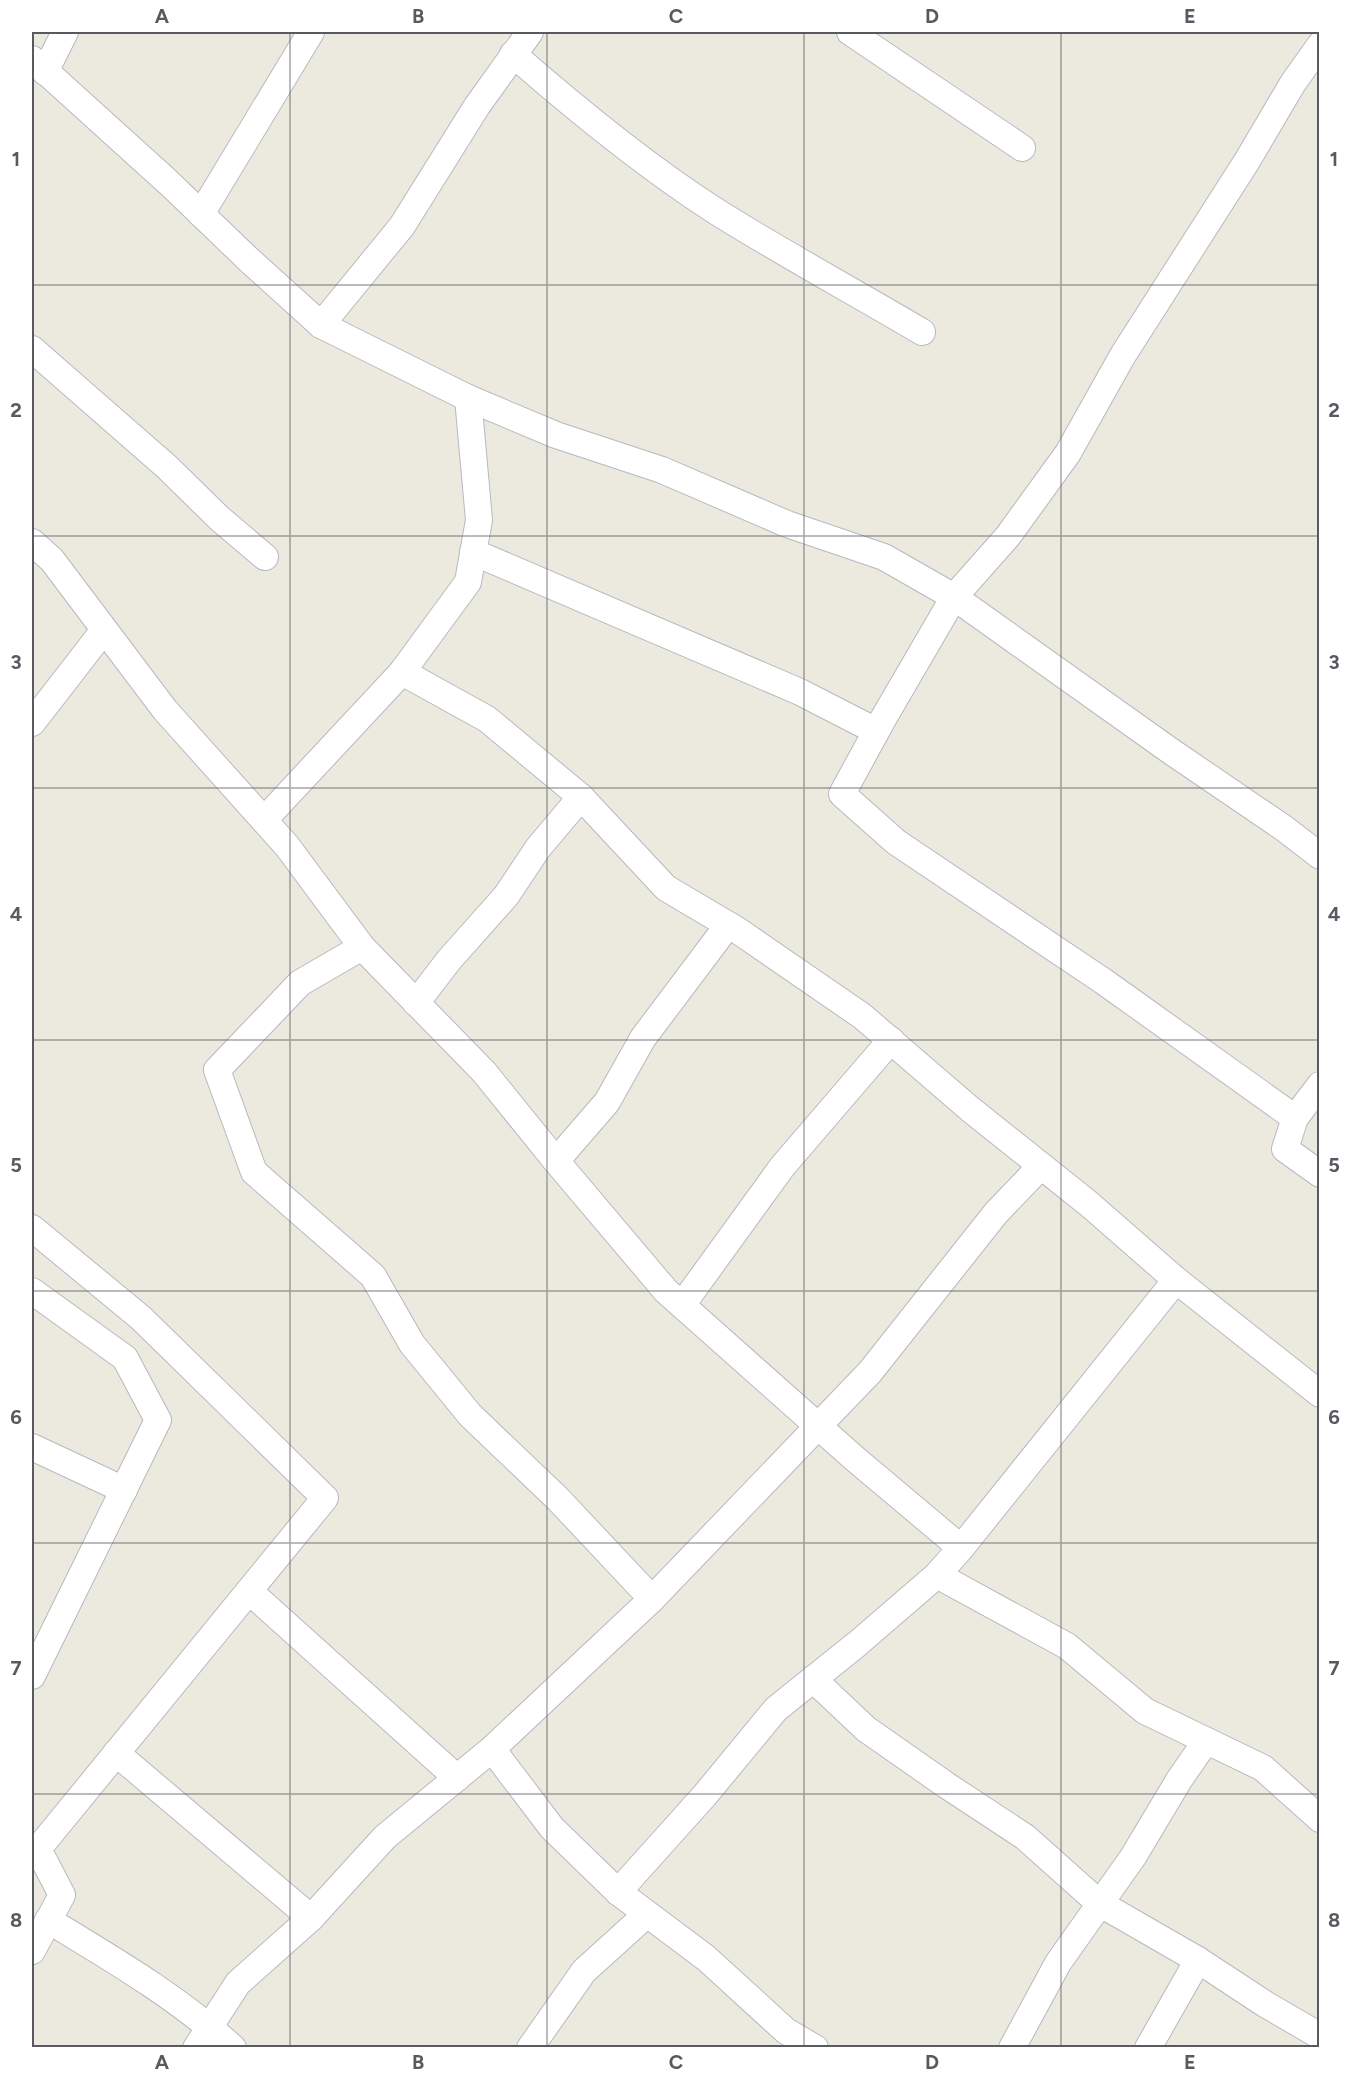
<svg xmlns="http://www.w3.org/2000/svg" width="1351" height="2079" font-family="Figtree,sans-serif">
	<rect width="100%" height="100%" fill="#ece9de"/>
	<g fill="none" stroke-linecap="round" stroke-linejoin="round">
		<g stroke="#b6b9bf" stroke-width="28">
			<g id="street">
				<polyline points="850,32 1022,148"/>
				<polyline points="1320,45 1293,83 1247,161 1123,355 1068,453 1008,536 954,597 883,719 842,794 896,842 1103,981 1295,1118 1320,1085"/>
				<path d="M513 54C577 110 643 164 714 210 782 253 853 291 922 332"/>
				<polyline points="32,59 169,183 248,259 321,325 402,226 477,106 530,32"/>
				<polyline points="45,72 65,32"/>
				<polyline points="201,214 311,32"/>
				<polyline points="32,349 167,467 219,518 265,557"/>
				<polyline points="468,398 556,435 662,470 787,524 884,557 954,597 1172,752 1285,829 1320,856"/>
				<polyline points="32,542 52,560 165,710 287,846 362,947 484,1072 556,1161 666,1291 854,1458 961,1548 937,1575 1067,1646 1145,1711 1263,1768 1320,1819"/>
				<polyline points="473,552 800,692 876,731"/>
				<polyline points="402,672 487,719 581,797 666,888 737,930 862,1016 970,1109 1089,1204 1176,1280 1320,1394"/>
				<polyline points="32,723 104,630"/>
				<polyline points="264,820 402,672 468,582 479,520 468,398 321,325"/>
				<polyline points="416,1003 449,960 506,896 538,848 581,797"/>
				<polyline points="1295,1118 1285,1149 1320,1174"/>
				<polyline points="556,1161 607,1102 643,1038 728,925"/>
				<polyline points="32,1228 141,1318 325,1498 38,1849 62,1895 32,1951"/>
				<polyline points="32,1291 125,1358 158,1420 32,1676"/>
				<polyline points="682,1305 782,1167 891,1040"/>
				<polyline points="32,1447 124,1490"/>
				<polyline points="961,1548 1176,1280"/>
				<polyline points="249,1591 457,1778"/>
				<polyline points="652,1599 870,1372 996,1213 1041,1166"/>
				<polyline points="813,1679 866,1729 946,1785 1025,1837 1099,1903 1198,1960 1265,2004 1320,2036"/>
				<polyline points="492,1749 552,1828 618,1892 706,1958 786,2031 815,2048"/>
				<polyline points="116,1753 311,1918"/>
				<polyline points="618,1892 705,1795 776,1709 857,1644 937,1575"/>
				<path d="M48 1920C112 1959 178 1997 233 2048"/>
				<polyline points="196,2048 238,1983 311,1918 385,1837 492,1749 652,1599 558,1499 470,1415 412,1344 373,1276 254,1172 217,1070 300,983 362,947"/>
				<polyline points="530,2048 584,1971 647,1914"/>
				<polyline points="1012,2048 1058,1963 1133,1857 1179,1780 1206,1741"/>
				<polyline points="1148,2048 1198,1960"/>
			</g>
		</g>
		<use href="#street" stroke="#fff" stroke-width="26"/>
	</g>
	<path fill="none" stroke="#575b61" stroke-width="1.5" stroke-opacity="0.55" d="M290 32V2048M547 32V2048M804 32V2048M1061 32V2048M32 285H1320M32 536H1320M32 788H1320M32 1040H1320M32 1291H1320M32 1543H1320M32 1794H1320"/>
	<rect width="1351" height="2079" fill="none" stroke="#ffffff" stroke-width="66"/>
	<rect x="33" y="33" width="1285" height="2013" fill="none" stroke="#575b61" stroke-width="2"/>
	<g font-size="20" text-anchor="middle" font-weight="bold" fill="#575b61">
		<text x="162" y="23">A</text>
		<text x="418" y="23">B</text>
		<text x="676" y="23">C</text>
		<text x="932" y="23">D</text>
		<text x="1190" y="23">E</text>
		<text x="16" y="166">1</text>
		<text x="1334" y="166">1</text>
		<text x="16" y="417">2</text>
		<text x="1334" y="417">2</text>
		<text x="16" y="669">3</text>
		<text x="1334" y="669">3</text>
		<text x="16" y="921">4</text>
		<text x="1334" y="921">4</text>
		<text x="16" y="1172">5</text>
		<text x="1334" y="1172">5</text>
		<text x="16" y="1424">6</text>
		<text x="1334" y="1424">6</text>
		<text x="16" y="1675">7</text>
		<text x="1334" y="1675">7</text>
		<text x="16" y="1927">8</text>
		<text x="1334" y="1927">8</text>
		<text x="162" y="2069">A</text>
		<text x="418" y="2069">B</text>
		<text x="676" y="2069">C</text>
		<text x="932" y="2069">D</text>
		<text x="1190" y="2069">E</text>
	</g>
</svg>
